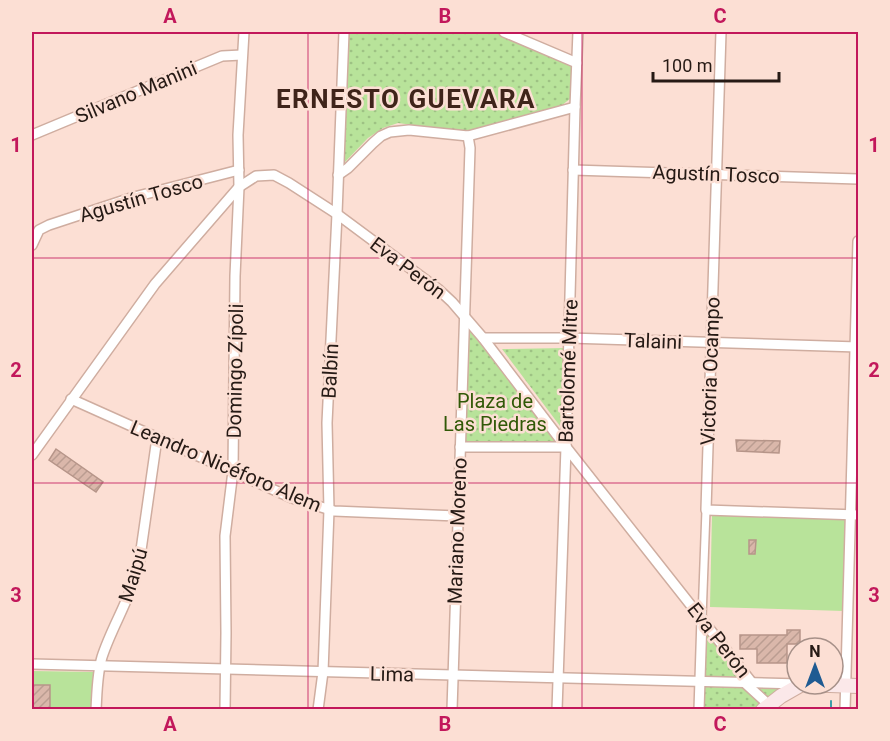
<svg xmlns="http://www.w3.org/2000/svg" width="890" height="741" font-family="Roboto,sans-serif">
	<defs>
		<pattern id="green-dots" width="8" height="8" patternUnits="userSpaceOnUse" patternTransform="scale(1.5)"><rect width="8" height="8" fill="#b8e39a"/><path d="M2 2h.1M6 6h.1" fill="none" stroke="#9ec284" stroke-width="1.8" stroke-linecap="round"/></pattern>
		<pattern id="building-hatch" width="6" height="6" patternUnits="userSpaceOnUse" patternTransform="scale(1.5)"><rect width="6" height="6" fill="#dab7aa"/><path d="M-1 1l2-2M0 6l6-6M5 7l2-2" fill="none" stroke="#bb9d91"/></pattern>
	</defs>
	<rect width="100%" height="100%" fill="#fcdfd4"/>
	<g fill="url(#green-dots)">
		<polygon points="346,32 500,32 572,67 571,98 561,106 475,130 463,132 398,123 383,128 368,138 345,162 343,157"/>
		<polygon points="464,314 566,447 460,447"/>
		<polygon points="566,348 563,430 502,349"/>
		<polygon points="702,618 753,684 802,684 763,709 699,710"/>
	</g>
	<g fill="#b8e39a">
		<polygon points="712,514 847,518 844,611 710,607"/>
		<polygon points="32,671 93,672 92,709 32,710"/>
	</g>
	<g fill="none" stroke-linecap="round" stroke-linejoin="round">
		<polyline stroke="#3e9da9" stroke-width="2" points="831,701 831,710"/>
	</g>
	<g fill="url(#building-hatch)" stroke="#b69589" stroke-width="1.5">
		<polygon points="736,440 780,441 779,453 737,451"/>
		<polygon points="56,449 103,482 96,492 49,460"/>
		<polygon points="749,540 756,540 755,554 749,554"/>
		<polygon points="787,630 800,630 800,644 787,644 787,663 757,663 757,649 740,649 740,635 787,635"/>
		<rect x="32" y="685" width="18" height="25"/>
	</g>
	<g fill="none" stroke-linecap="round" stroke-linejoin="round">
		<g stroke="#cfada0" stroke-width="10">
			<polyline id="pedestrian" points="702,618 706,510"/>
		</g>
		<g stroke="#cfada0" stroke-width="12">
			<g id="minor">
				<polyline points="504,32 577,63"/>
				<polyline points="721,32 706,510 858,515"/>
				<polyline points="32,135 222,56 242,55"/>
				<polyline points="573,170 858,179"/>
				<polyline points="338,175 348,168 373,143 381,136 390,132 409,130 468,136 575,107"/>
				<polyline points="32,245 39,230 49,225 134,197 239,170"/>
				<polyline points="483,338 569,338 858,347"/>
				<polyline points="71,399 292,498 334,511 457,516"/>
				<polyline points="460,447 566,447"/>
				<polyline points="32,455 155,284 239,187 256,176 274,175 289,183 337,214 438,289 452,302 483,338 566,447 753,684"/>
				<polyline points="32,664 800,684"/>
				<polyline points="746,684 769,705"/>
				<path d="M96 710C97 693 97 674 102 657 112 626 131 598 139 564L157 438"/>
				<polyline points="225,710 226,633 225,536 233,471 235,276 239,187 238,135 244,32"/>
				<polyline points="318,710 323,672 329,510 327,423 337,214 344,32"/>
				<polyline points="452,710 470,148 468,136"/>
				<polyline points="557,710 566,447 575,107 578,32"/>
				<polyline points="699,710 702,618"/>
				<polyline points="845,710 858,241"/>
			</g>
		</g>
		<g stroke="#cfada0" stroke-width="16">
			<polyline id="secondary" points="763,710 781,696 802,684 858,686"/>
		</g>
		<use href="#pedestrian" stroke="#fff" stroke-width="7"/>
		<use href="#minor" stroke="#fff" stroke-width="9"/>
		<use href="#secondary" stroke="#fbe8e9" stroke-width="14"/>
	</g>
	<path fill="none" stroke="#c2185b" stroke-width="1.5" stroke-opacity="0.55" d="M308 32V710M582 32V710M32 258H858M32 483H858"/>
	<g text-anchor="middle" stroke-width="5" stroke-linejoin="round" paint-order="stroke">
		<g font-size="20" fill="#261a15" stroke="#fcdfd4">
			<text transform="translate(136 92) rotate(-23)" y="7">Silvano Manini</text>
			<text transform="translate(716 174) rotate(2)" y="7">Agustín Tosco</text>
			<text transform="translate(141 198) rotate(-16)" y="7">Agustín Tosco</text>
			<text transform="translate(408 268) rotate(37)" y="7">Eva Perón</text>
			<text transform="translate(653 341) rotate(2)" y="7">Talaini</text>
			<text transform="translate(235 371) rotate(-89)" y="7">Domingo Zípoli</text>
			<text transform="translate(330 371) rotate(-87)" y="7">Balbín</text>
			<text transform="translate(568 371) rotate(-88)" y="7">Bartolomé Mitre</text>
			<text transform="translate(710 371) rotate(-88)" y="7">Victoria Ocampo</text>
			<text transform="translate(226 466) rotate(23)" y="7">Leandro Nicéforo Alem</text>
			<text transform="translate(457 531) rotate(-88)" y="7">Mariano Moreno</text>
			<text transform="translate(133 575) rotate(-73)" y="7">Maipú</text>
			<text transform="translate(719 640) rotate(52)" y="7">Eva Perón</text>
			<text transform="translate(392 674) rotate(1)" y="7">Lima</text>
		</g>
		<g font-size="20" fill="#315907" stroke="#fcdfd4">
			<text x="495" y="408">Plaza de<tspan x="495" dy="23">Las Piedras</tspan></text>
		</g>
		<g font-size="26" font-weight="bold" letter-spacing="1.5" fill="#3f241a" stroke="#fcdfd4">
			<text x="406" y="108">ERNESTO GUEVARA</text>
		</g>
	</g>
	<rect width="890" height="741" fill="none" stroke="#fcdfd4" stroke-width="66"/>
	<g transform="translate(815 666)"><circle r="28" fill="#fcdfd4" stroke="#a69088" stroke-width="1.5"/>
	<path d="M0-4.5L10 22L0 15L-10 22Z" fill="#1f5b92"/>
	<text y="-9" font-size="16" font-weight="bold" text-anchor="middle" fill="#261a15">N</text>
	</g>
	<path d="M653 72v9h126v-9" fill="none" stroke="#261a15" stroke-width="3"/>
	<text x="662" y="72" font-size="18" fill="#261a15" stroke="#fcdfd4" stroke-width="4.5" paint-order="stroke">100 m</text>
	<rect x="33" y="33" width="824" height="675" fill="none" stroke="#c2185b" stroke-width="2"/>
	<g font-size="20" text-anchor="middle" font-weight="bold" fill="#c2185b">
		<text x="170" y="23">A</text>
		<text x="445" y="23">B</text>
		<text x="720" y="23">C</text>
		<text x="16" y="152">1</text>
		<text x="874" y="152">1</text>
		<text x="16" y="377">2</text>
		<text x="874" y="377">2</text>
		<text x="16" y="602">3</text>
		<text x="874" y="602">3</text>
		<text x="170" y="731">A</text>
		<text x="445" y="731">B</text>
		<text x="720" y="731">C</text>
	</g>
</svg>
